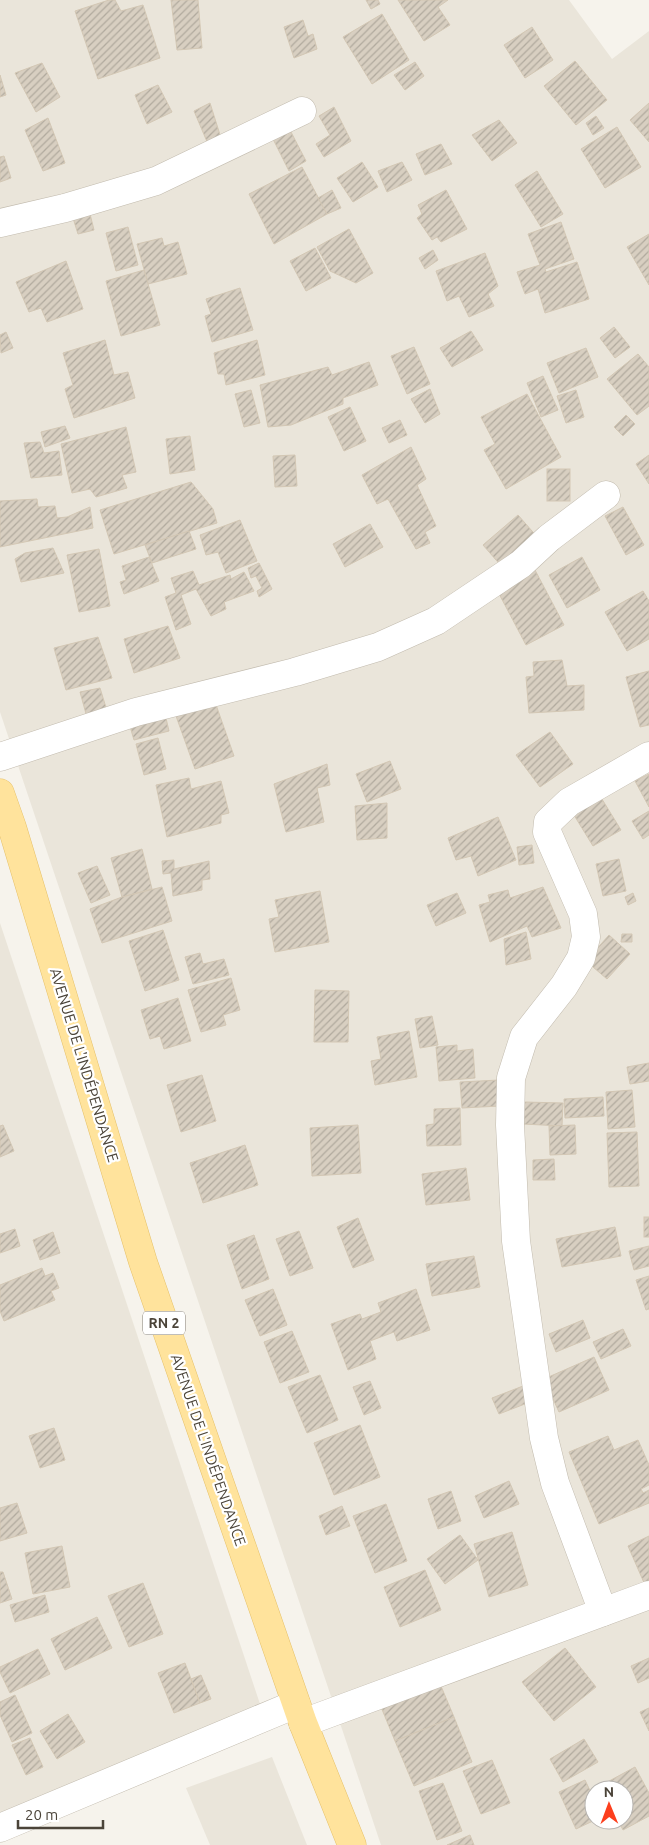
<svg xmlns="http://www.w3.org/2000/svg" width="649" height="1845" font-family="Ubuntu,sans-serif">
	<defs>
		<pattern id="building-hatch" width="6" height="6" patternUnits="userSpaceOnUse" patternTransform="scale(1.25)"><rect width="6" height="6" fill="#d8cfc1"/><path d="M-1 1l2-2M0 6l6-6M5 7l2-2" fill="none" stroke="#b1aa9e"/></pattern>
	</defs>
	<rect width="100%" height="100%" fill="#f6f3ec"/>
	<g fill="#eae5da" fill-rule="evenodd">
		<path d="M0 0H569L612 59 649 31V1845H381L0 712ZM594 1790H624V1820H594Z"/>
		<polygon points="0,923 264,1716 0,1816"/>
		<polygon points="272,1757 307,1845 210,1845 186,1788"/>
	</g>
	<g fill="url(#building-hatch)" stroke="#d3c7b4">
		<polygon points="109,0 115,0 121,11 143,5 160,58 98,79 75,11"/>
		<polygon points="171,0 198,0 202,48 177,50"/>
		<polygon points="366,0 378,0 380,4 371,9"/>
		<polygon points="398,0 448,0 438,7 450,25 424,41"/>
		<polygon points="382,14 409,60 372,84 343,37"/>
		<polygon points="303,20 308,36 313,34 317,49 294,58 284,27"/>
		<polygon points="532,27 553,60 525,78 504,45"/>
		<polygon points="575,61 607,100 576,125 544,86"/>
		<polygon points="415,62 424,76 405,90 394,75"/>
		<polygon points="42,63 60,97 36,112 15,73"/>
		<polygon points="0,75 6,95 0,97"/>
		<polygon points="158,85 172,112 147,124 135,95"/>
		<polygon points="210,103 221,138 208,144 194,111"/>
		<polygon points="649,103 649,142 630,120"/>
		<polygon points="334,107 351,141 324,157 316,144 330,135 319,116"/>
		<polygon points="596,116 604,128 593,135 586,123"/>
		<polygon points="48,118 65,163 43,171 25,130"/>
		<polygon points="499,120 517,143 492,161 472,135"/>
		<polygon points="617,127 641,167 605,188 581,149"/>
		<polygon points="291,132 306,161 289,171 273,139"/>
		<polygon points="441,144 452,164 425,175 416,154"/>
		<polygon points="4,156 11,178 0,182 0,157"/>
		<polygon points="362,162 378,187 353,202 337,178"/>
		<polygon points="402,162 412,180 387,192 378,171"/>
		<polygon points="302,167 327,214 274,244 249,194"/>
		<polygon points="537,171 563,214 541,227 515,185"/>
		<polygon points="332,190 341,208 327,214 318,198"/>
		<polygon points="446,190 467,229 441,242 437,237 432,240 417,218 422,214 418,205"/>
		<polygon points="90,214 94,230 78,234 73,218"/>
		<polygon points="561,222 574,259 545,269 546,272 577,262 589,299 545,313 538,289 525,294 517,272 540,265 528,234"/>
		<polygon points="128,227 138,265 116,271 106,233"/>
		<polygon points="349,229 373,273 356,283 330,271 317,247"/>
		<polygon points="649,234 649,285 627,247"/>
		<polygon points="162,238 164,246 178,242 187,274 148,284 137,244"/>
		<polygon points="315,248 331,278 306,291 290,261"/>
		<polygon points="433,250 438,260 425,269 419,258"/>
		<polygon points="485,253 498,286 488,294 494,306 469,317 459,296 447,301 436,271"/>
		<polygon points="66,261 83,309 47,322 41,308 29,312 16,282"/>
		<polygon points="144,270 160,325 121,336 106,281"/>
		<polygon points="240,288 253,330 212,342 205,316 211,314 206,299"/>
		<polygon points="614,327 630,347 615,358 600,338"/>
		<polygon points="471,331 483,350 452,367 440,348"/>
		<polygon points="6,332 13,348 1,353 0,335"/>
		<polygon points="105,340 114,375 128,372 135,398 74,418 65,389 73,385 63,353"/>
		<polygon points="257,340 265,375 226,385 224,374 218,374 214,353"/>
		<polygon points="414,347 430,384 407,394 391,356"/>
		<polygon points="586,348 598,377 559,393 547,363"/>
		<polygon points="638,354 649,367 649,406 637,415 607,379"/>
		<polygon points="369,362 378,385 343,398 343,404 291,425 268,427 260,385 328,367 332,375"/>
		<polygon points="543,376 558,410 541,417 527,383"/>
		<polygon points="430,389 440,414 425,423 411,399"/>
		<polygon points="251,390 260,423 244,427 235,394"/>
		<polygon points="576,390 584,417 566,423 557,396"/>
		<polygon points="527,394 561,457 506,489 484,450 495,444 481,417"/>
		<polygon points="350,407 366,441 344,451 328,417"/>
		<polygon points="626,415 635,424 623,436 614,427"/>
		<polygon points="400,420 407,435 389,443 382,428"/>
		<polygon points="65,426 70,438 45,447 41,432"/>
		<polygon points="126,427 136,472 122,475 127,488 96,497 90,489 72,493 61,444"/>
		<polygon points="190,436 195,470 170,474 166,439"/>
		<polygon points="40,442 44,453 59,451 62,475 31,478 24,443"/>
		<polygon points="411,447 426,479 417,485 436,526 425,532 430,543 416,549 388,499 377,504 362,475"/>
		<polygon points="295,455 297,486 275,487 273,456"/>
		<polygon points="649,455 649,484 636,464"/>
		<rect x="547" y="469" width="23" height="32"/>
		<polygon points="191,482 213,509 217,523 114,554 100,510"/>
		<polygon points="37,499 38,507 55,506 57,518 67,517 90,507 93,528 0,547 0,501"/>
		<polygon points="623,507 644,545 626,555 605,516"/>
		<polygon points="518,515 539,539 503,568 483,545"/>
		<polygon points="240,520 257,561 226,573 218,552 206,555 200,535"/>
		<polygon points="370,524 383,547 345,567 333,544"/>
		<polygon points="189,531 196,549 152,563 145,545"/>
		<polygon points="53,548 64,573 21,582 15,559 25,553"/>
		<polygon points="99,549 110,606 79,612 67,555"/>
		<polygon points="149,557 159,581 124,594 120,582 126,580 122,566"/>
		<polygon points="582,557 600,590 567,608 549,575"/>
		<polygon points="259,563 272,589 259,597 257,591 262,588 256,576 251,578 248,568"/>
		<polygon points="535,570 564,625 526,645 497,590"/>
		<polygon points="193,571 199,585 230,575 231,579 244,572 254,591 224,602 226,609 211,616 196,589 181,595 191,624 176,630 165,597 176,593 171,578"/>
		<polygon points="643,591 649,601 649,639 627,651 605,612"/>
		<polygon points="168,626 180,658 134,673 124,639"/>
		<polygon points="98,637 112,678 66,690 54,648"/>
		<polygon points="562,660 567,686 584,685 584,710 529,713 526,677 534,676 533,662"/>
		<polygon points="649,671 649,725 640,727 626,677"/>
		<polygon points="100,688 108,714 88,721 80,692"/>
		<polygon points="215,702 234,756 195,769 176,716"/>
		<polygon points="165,714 169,731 134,740 129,723"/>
		<polygon points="550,732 573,764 540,787 516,755"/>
		<polygon points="158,738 166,769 144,775 136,744"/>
		<polygon points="390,761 401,789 367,802 356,774"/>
		<polygon points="327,764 330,785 317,788 324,822 286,832 274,784"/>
		<polygon points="649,774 649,807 635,781"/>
		<polygon points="189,778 191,789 221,781 229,813 221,815 221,823 167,837 156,785"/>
		<polygon points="597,791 621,830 593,846 569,807"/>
		<polygon points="387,803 387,838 357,840 355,806"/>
		<polygon points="649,811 649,835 643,839 632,821"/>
		<polygon points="498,817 516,860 478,876 471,856 456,860 448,838"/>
		<polygon points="532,845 534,863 519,865 517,847"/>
		<polygon points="142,849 152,889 122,897 111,858"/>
		<polygon points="619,859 626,891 603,896 596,864"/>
		<polygon points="174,860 174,869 209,861 210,879 202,880 202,890 173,896 171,873 163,874 162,861"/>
		<polygon points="97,866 110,895 91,903 78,873"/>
		<polygon points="162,887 172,921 102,943 90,909 122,897"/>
		<polygon points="543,887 561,928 532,937 527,926 490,942 479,905 490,902 488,895 508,890 510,898"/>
		<polygon points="320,891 329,942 275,952 269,919 279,917 275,900"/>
		<polygon points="457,893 466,913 436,926 427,905"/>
		<polygon points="633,893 636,901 628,905 625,897"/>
		<polygon points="163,930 179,980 145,991 129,941"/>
		<polygon points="526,932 531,959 506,965 504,939"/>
		<polygon points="622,934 632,934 632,942 621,942"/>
		<polygon points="609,935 630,954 607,979 586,961"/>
		<polygon points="200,953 203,964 224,959 229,975 193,984 185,957"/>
		<polygon points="231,978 240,1010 223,1015 226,1025 201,1032 188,990"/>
		<polygon points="315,990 349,991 348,1042 314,1042"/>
		<polygon points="178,998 191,1041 164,1049 160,1036 150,1039 141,1010"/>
		<polygon points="432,1016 438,1045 420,1048 415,1019"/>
		<polygon points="409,1031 417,1077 375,1085 371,1061 381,1059 377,1037"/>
		<polygon points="457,1045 457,1051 473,1049 475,1078 439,1081 436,1047"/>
		<polygon points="649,1063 649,1081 630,1084 627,1067"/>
		<polygon points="202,1075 216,1121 181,1132 167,1085"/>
		<polygon points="499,1080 500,1106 462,1108 460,1082"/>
		<polygon points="632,1090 635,1127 608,1129 606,1092"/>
		<polygon points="603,1097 604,1116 565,1118 564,1099"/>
		<polygon points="524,1102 563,1103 562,1126 523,1124"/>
		<polygon points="460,1108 461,1145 427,1146 426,1125 434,1124 434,1109"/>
		<polygon points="3,1125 14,1151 0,1157 0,1126"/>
		<polygon points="358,1125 361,1173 312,1176 310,1128"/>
		<polygon points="575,1125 576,1154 550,1155 549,1126"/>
		<polygon points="637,1132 639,1186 609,1187 607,1133"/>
		<polygon points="245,1145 258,1185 203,1203 190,1163"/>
		<polygon points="554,1159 555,1180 533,1180 533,1160"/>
		<polygon points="466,1168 470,1200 426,1205 422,1174"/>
		<rect x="644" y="1217" width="5" height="20"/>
		<polygon points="358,1218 374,1260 353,1268 337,1227"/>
		<polygon points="615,1227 621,1256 562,1267 556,1239"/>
		<polygon points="15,1229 20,1246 0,1253 0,1234"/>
		<polygon points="299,1231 313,1268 290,1276 276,1239"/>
		<polygon points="53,1232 60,1253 40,1260 33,1240"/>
		<polygon points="254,1235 269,1279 242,1289 227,1245"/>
		<polygon points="649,1246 649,1266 634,1270 629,1251"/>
		<polygon points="474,1256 480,1287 432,1296 426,1264"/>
		<polygon points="42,1268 45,1276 53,1273 59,1288 51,1291 55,1300 4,1321 0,1311 0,1285"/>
		<polygon points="649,1276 649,1309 646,1310 636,1280"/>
		<polygon points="273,1289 287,1325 260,1336 245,1300"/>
		<polygon points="416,1289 430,1330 397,1341 394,1332 370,1341 376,1359 348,1370 331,1324 360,1314 362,1319 381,1312 378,1303"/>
		<polygon points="583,1320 590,1338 556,1352 549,1334"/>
		<polygon points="623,1329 631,1346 601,1359 593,1342"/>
		<polygon points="292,1331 309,1372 280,1383 264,1342"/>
		<polygon points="594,1357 609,1390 559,1412 544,1379"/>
		<polygon points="320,1375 338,1420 307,1433 288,1387"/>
		<polygon points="370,1381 381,1408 364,1415 353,1387"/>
		<polygon points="523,1386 530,1402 499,1414 492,1398"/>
		<polygon points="360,1425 380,1477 334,1495 314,1443"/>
		<polygon points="54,1428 65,1460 40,1468 29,1436"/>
		<polygon points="608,1436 614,1450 638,1440 649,1465 649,1485 641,1489 643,1493 649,1490 649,1503 599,1524 569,1452"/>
		<polygon points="509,1481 519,1504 484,1518 475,1496"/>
		<polygon points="451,1491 461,1521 438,1529 428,1499"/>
		<polygon points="17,1503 27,1533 0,1541 0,1508"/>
		<polygon points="386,1504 407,1561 375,1573 353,1516"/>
		<polygon points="342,1506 350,1526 326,1535 319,1516"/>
		<polygon points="512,1532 528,1585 489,1597 474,1544"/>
		<polygon points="460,1535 478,1560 445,1584 427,1559"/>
		<polygon points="649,1536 649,1583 645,1585 628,1546"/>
		<polygon points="62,1546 70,1587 33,1594 25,1553"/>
		<polygon points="425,1570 441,1610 400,1627 384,1587"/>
		<polygon points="0,1572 3,1572 12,1599 0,1603"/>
		<polygon points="143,1583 163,1634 129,1647 108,1596"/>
		<polygon points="45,1595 49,1612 15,1622 10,1605"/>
		<polygon points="97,1617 112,1648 65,1670 51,1639"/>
		<polygon points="565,1648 596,1687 554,1721 522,1682"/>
		<polygon points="38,1649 50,1674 10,1693 0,1672 0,1667"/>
		<polygon points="649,1658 649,1678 638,1683 631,1666"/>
		<polygon points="185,1663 200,1703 174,1713 158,1673"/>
		<polygon points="201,1675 211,1699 200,1703 191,1679"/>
		<polygon points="438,1679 454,1717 395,1741 379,1702"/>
		<polygon points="15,1695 32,1733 12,1742 0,1715 0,1702"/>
		<polygon points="649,1708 649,1731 640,1712"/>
		<polygon points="68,1714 85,1742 57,1759 40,1731"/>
		<polygon points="454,1717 472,1762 414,1786 395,1741"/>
		<polygon points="30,1738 43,1767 26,1775 12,1745"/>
		<polygon points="584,1739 598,1762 563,1782 550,1759"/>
		<polygon points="492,1760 510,1803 481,1814 463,1771"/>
		<polygon points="635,1767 649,1793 649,1816 623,1830 618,1820 624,1820 624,1790 602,1790 600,1786"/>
		<polygon points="585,1780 594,1799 595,1820 576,1829 559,1792"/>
		<polygon points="443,1783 462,1831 437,1840 419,1791"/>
		<polygon points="470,1835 474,1845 447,1845"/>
	</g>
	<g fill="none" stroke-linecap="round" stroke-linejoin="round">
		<g stroke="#c2bbae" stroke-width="29">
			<g id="minor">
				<polyline points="0,223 65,208 156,181 302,111"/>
				<polyline points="0,757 136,712 295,672 378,647 436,621 521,564 549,538 606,495"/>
				<polyline points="603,1612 555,1483 544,1438 516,1241 510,1125 511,1078 524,1037 564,986 581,958 586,937 583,914 547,832 548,822 569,802 649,756"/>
				<polyline points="303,1723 649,1595"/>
			</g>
		</g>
		<g stroke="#c2bbae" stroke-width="29">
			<polyline id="tertiary" points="0,1828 296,1704"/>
		</g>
		<g stroke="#e6c16a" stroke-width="29">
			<polyline id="primary" points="0,793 12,827 143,1262 303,1723 352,1845"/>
		</g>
		<use href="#minor" stroke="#fff" stroke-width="28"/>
		<use href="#tertiary" stroke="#fff" stroke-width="28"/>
		<use href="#primary" stroke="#ffe39c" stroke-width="28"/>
	</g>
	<g text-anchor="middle" stroke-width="4.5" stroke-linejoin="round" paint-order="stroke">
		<rect fill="#fff" stroke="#817c74" stroke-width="1" x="143" y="1311.5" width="42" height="23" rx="4"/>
		<g font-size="14" font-weight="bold" fill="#4b4439">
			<text x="164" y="1328">RN 2</text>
		</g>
		<g font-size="15" fill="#4b4439" stroke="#fff">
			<text transform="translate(84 1065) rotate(73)" y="5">AVENUE DE L'INDÉPENDANCE</text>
			<text transform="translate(208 1450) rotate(71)" y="5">AVENUE DE L'INDÉPENDANCE</text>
		</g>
	</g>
	<g transform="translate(609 1805) rotate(359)"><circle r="24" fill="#ffffff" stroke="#b7b4b0"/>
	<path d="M0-4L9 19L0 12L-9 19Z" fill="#fc3f1d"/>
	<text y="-8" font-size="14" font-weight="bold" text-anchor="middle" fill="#4b4439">N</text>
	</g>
	<path d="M18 1820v8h85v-8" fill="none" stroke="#4b4439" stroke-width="2.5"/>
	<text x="25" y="1820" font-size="15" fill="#4b4439" stroke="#ffffff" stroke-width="4" paint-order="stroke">20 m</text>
</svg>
